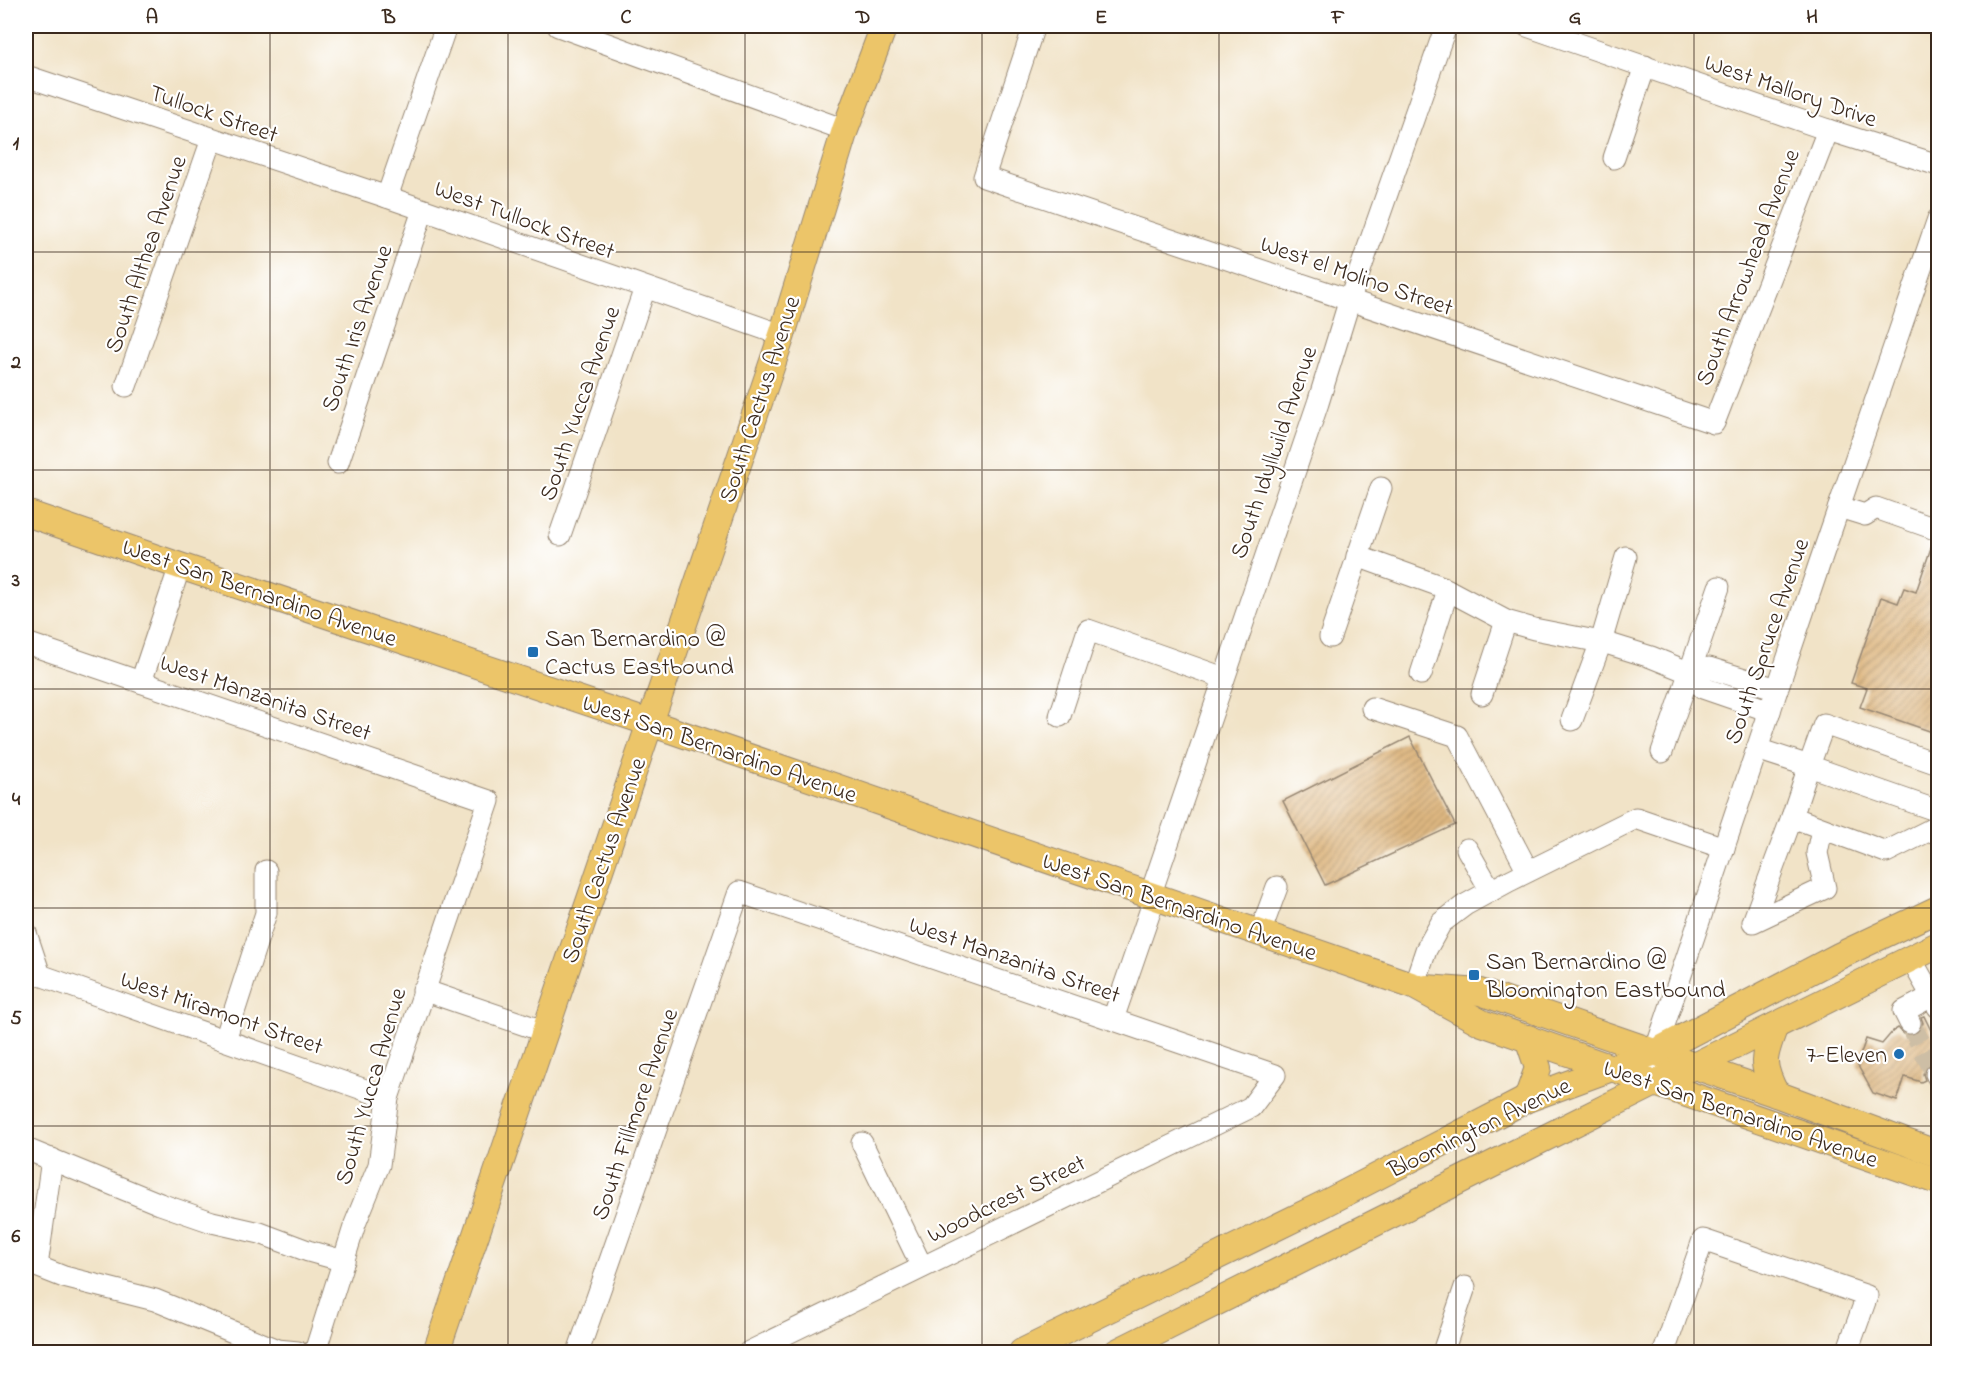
<svg xmlns="http://www.w3.org/2000/svg" width="1964" height="1378" font-family="'Indie Flower',sans-serif">
	<defs>
		<pattern id="building-hatch" width="6" height="6" patternUnits="userSpaceOnUse" patternTransform="scale(1.5)"><rect width="6" height="6" fill="#deb781"/><path d="M-1 1l2-2M0 6l6-6M5 7l2-2" fill="none" stroke="#b59569"/></pattern>
	</defs>
	<rect width="100%" height="100%" fill="#fff"/>
	<filter id="ink" filterUnits="userSpaceOnUse"><feTurbulence type="fractalNoise" baseFrequency=".0167" numOctaves="2"/><feDisplacementMap in="SourceGraphic" scale="12" xChannelSelector="R" yChannelSelector="G"/><feConvolveMatrix kernelMatrix="1 2 1 2 8 2 1 2 1" color-interpolation-filters="sRGB"/></filter>
	<filter id="wash" filterUnits="userSpaceOnUse"><feTurbulence type="fractalNoise" baseFrequency=".008" numOctaves="4" result="noise"/><feDisplacementMap in="SourceGraphic" scale="24" xChannelSelector="R" yChannelSelector="G"/><feGaussianBlur stdDeviation="1.35" result="paint"/><feColorMatrix in="noise" values="0 0 0 0 0 0 0 0 0 0 0 0 0 0 0 0 0 1.4 0 .05"/><feComposite in="paint" operator="in"/></filter>
	<g filter="url(#wash)">
		<rect width="100%" height="100%" fill="#f1e3c7"/>
		<g id="blocks">
			<g fill="url(#building-hatch)">
				<polygon points="1933,542 1938,542 1938,734 1860,707 1867,688 1851,683 1881,597 1898,603 1904,588 1916,592"/>
				<polygon points="1410,737 1455,825 1325,885 1283,801"/>
				<polygon points="1924,1016 1938,1045 1938,1062 1929,1063 1925,1068 1923,1074 1925,1080 1921,1082 1905,1077 1897,1101 1873,1093 1857,1064 1866,1039 1882,1044 1893,1031 1898,1028 1904,1034 1915,1035 1921,1029 1923,1023 1921,1017"/>
			</g>
		</g>
	</g>
	<g filter="url(#ink)">
		<use href="#blocks" fill-opacity="0" stroke="#968672" stroke-width="1.5"/>
		<g fill="none" stroke-linecap="round" stroke-linejoin="round">
			<polyline stroke="#cdbea5" stroke-width="21" stroke-dasharray="21 10" stroke-linecap="butt" points="1910,1023 1936,1074"/>
			<g stroke="#968672" stroke-width="23">
				<g id="minor">
					<polyline points="558,26 845,130"/>
					<polyline points="1034,26 984,177 1714,423 1828,130"/>
					<polyline points="1527,26 1828,130 1938,165"/>
					<polyline points="26,76 387,197 782,335"/>
					<polyline points="1614,158 1645,66"/>
					<polyline points="387,197 446,26"/>
					<polyline points="126,386 212,139"/>
					<polyline points="338,463 423,210"/>
					<polyline points="1839,507 1865,515 1876,508 1938,530"/>
					<polyline points="560,535 645,288"/>
					<polyline points="1357,556 1440,586 1506,621 1534,629 1606,643 1651,657 1688,672 1703,688 1770,711"/>
					<polyline points="1330,637 1381,488"/>
					<polyline points="26,643 489,801 388,1098 379,1165 355,1224 315,1352"/>
					<polyline points="1688,672 1709,668 1777,689"/>
					<polyline points="1421,674 1448,590"/>
					<polyline points="141,682 180,566"/>
					<polyline points="1482,694 1506,621"/>
					<polyline points="1372,708 1457,736 1528,871"/>
					<polyline points="1060,716 1088,630 1224,678"/>
					<polyline points="1572,720 1601,642 1626,557"/>
					<polyline points="1757,749 1809,766 1792,817 1886,852 1938,826"/>
					<polyline points="1662,752 1719,587"/>
					<polyline points="1938,764 1824,724 1809,766 1938,811"/>
					<polyline points="1792,817 1753,922 1825,888 1817,853 1822,829"/>
					<polyline points="1467,849 1491,891"/>
					<polyline points="1150,896 1318,403 1350,299 1446,26"/>
					<polyline points="26,933 40,975 388,1098"/>
					<polyline points="1260,933 1277,887"/>
					<polyline points="1911,959 1938,1007"/>
					<polyline points="1414,986 1426,950 1441,923 1465,905 1509,881 1636,818 1724,848"/>
					<polyline points="423,990 543,1031"/>
					<polyline points="1113,1019 1155,897"/>
					<polyline points="1910,1023 1904,1011 1932,996"/>
					<polyline points="225,1040 266,913 266,871"/>
					<polyline points="1936,1074 1938,1077"/>
					<polyline points="1655,1083 1655,1052 1819,565 1938,219"/>
					<polyline points="862,1143 922,1267"/>
					<polyline points="26,1149 160,1204 212,1222 260,1233 308,1251 344,1261"/>
					<polyline points="26,1262 64,1277 155,1300 277,1350 298,1352"/>
					<polyline points="37,1266 52,1159"/>
					<polyline points="578,1352 739,892 1275,1075 1251,1107 749,1352"/>
					<polyline points="1443,1352 1465,1287"/>
					<polyline points="1664,1352 1703,1240 1867,1296 1847,1352"/>
				</g>
			</g>
			<g stroke="#968672" stroke-width="28">
				<g id="major">
					<polyline points="26,513 180,566 650,723 1414,986 1482,1023 1938,1181"/>
					<polyline points="1426,988 1480,992 1776,1094 1938,1154"/>
					<path d="M1775 1026C1763 1058 1760 1063 1776 1094"/>
					<polyline points="1527,1099 1538,1068 1528,1038"/>
					<polyline points="436,1352 782,335 845,130 884,26"/>
					<polyline points="1022,1352 1324,1204 1527,1099 1655,1052 1839,956 1938,909"/>
					<polyline points="1117,1352 1655,1083 1694,1066 1938,945"/>
				</g>
			</g>
			<use href="#minor" stroke="#fff" stroke-width="21"/>
			<use href="#major" stroke="#ecc569" stroke-width="26"/>
		</g>
	</g>
	<path fill="none" stroke="#3b2a1e" stroke-width="1.5" stroke-opacity="0.55" d="M270 26V1352M508 26V1352M745 26V1352M982 26V1352M1219 26V1352M1456 26V1352M1694 26V1352M26 252H1938M26 470H1938M26 689H1938M26 908H1938M26 1126H1938"/>
	<g fill="#1f6fb2" stroke="#fff" stroke-width="2">
		<rect x="527" y="646" width="12" height="12" rx="3"/>
		<rect x="1468" y="969" width="12" height="12" rx="3"/>
		<circle cx="1899" cy="1054" r="6"/>
	</g>
	<g text-anchor="middle" stroke-width="4.5" stroke-linejoin="round" paint-order="stroke">
		<g font-size="24" fill="#3b2a1e" stroke="#fff">
			<text transform="translate(1791 90) rotate(19)" y="8">West Mallory Drive</text>
			<text transform="translate(214 113) rotate(19)" y="8">Tullock Street</text>
			<text transform="translate(525 219) rotate(20)" y="8">West Tullock Street</text>
			<text transform="translate(145 254) rotate(-71)" y="8">South Althea Avenue</text>
			<text transform="translate(1747 267) rotate(-69)" y="8">South Arrowhead Avenue</text>
			<text transform="translate(1357 275) rotate(19)" y="8">West el Molino Street</text>
			<text transform="translate(356 328) rotate(-71)" y="8">South Iris Avenue</text>
			<text transform="translate(759 399) rotate(-72)" y="8">South Cactus Avenue</text>
			<text transform="translate(579 403) rotate(-71)" y="8">South Yucca Avenue</text>
			<text transform="translate(1273 452) rotate(-71)" y="8">South Idyllwild Avenue</text>
			<text transform="translate(260 592) rotate(19)" y="8">West San Bernardino Avenue</text>
			<text transform="translate(1766 641) rotate(-71)" y="8">South Spruce Avenue</text>
			<text transform="translate(266 697) rotate(19)" y="8">West Manzanita Street</text>
			<text transform="translate(720 748) rotate(19)" y="8">West San Bernardino Avenue</text>
			<text transform="translate(603 860) rotate(-71)" y="8">South Cactus Avenue</text>
			<text transform="translate(1180 906) rotate(19)" y="8">West San Bernardino Avenue</text>
			<text transform="translate(1015 959) rotate(19)" y="8">West Manzanita Street</text>
			<text transform="translate(222 1012) rotate(19)" y="8">West Miramont Street</text>
			<text transform="translate(370 1086) rotate(-74)" y="8">South Yucca Avenue</text>
			<text transform="translate(1741 1113) rotate(19)" y="8">West San Bernardino Avenue</text>
			<text transform="translate(634 1114) rotate(-71)" y="8">South Fillmore Avenue</text>
			<text transform="translate(1479 1127) rotate(-26)" y="8">Bloomington Avenue</text>
			<text transform="translate(1006 1198) rotate(-26)" y="8">Woodcrest Street</text>
		</g>
		<g font-size="24" fill="#3b2a1e" stroke="#fff" text-anchor="start">
			<text x="545" y="646">San Bernardino @<tspan x="545" dy="28">Cactus Eastbound</tspan></text>
			<text x="1486" y="969">San Bernardino @<tspan x="1486" dy="28">Bloomington Eastbound</tspan></text>
			<text x="1887" y="1062" text-anchor="end">7-Eleven</text>
		</g>
	</g>
	<rect width="1964" height="1378" fill="none" stroke="#fff" stroke-width="66"/>
	<rect x="33" y="33" width="1898" height="1312" fill="none" stroke="#3b2a1e" stroke-width="2"/>
	<g font-size="20" text-anchor="middle" font-weight="bold" fill="#3b2a1e">
		<text x="152" y="23">A</text>
		<text x="389" y="23">B</text>
		<text x="626" y="23">C</text>
		<text x="863" y="23">D</text>
		<text x="1101" y="23">E</text>
		<text x="1338" y="23">F</text>
		<text x="1575" y="23">G</text>
		<text x="1812" y="23">H</text>
		<text x="16" y="149">1</text>
		<text x="16" y="368">2</text>
		<text x="16" y="586">3</text>
		<text x="16" y="805">4</text>
		<text x="16" y="1024">5</text>
		<text x="16" y="1242">6</text>
	</g>
</svg>
